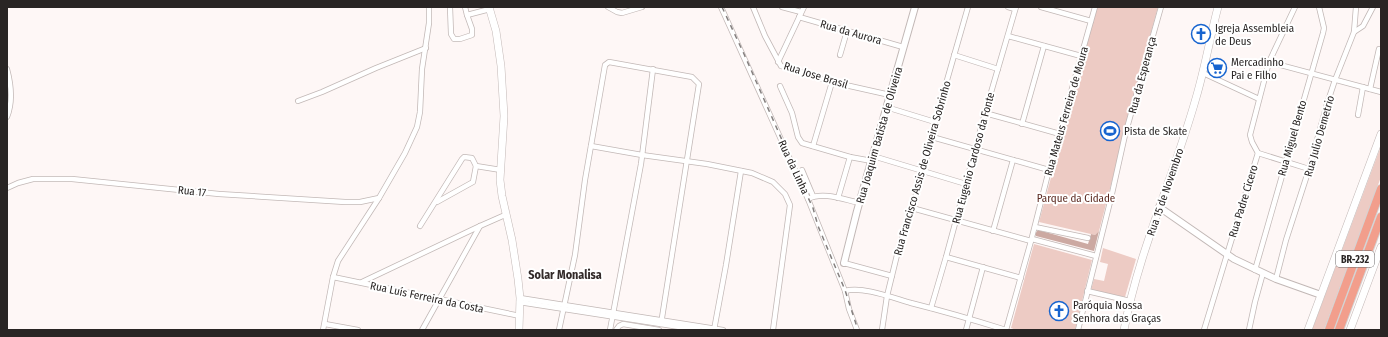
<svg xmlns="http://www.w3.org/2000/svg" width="1388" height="337" font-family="'Fira Sans Condensed',sans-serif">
	<rect width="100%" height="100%" fill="#fef7f6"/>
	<g fill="#edcbc4">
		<polygon points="1097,7 1158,7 1145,54 1099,231 1095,235 1039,222"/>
		<polygon points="1381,146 1381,177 1324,330 1312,330"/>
		<polygon points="1034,244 1092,260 1075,330 1016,330 1011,328"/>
		<polygon points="1103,248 1136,259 1125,297 1091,290 1094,279 1104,281 1108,264 1100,262"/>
	</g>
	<polygon fill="#cca9a2" points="1038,230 1088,244 1091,234 1095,235 1099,231 1094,251 1036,236 1035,234"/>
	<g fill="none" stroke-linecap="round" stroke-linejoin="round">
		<g stroke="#c2b8b6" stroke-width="6">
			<g id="minor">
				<polyline points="450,7 451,34 454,39 460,39 472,35 472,29 467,15"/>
				<polyline points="465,7 467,15 490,9"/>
				<polyline points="608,7 617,12 622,13 642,7"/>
				<polyline points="721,7 808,199 845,291 849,309 857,330"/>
				<polyline points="753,7 765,36 781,66 832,82 890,95"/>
				<polyline points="782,7 801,12"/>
				<polyline points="1008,7 1015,9"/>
				<polyline points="1041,7 1091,21"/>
				<polyline points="799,17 903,47"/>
				<polyline points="1354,32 1363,26 1373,7"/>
				<polyline points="1008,36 1081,56"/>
				<polyline points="840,55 847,31"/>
				<polyline points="954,55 998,69"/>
				<polyline points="778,62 804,7"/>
				<polyline points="1269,62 1381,92"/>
				<path d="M7 69C11 84 13 102 7 117"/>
				<polyline points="1203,73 1259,99"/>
				<polyline points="780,86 792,113 798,137 802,143 850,157 872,161"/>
				<polyline points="1370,89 1379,49"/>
				<polyline points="298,101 322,92 376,68 426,48"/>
				<polyline points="886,107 935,122"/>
				<polyline points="985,113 1060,134"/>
				<polyline points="1358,115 1363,87"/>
				<polyline points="1022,124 1044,46"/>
				<polyline points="932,137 1049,170"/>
				<polyline points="591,146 642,155 707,164 752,173 773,182 785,194 790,205 773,330"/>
				<polyline points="813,146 832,82"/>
				<polyline points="1258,153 1309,169"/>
				<polyline points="873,156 966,184"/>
				<polyline points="802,170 810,189 813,196"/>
				<polyline points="7,188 18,183 33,179 72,179 219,194 345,202 360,202 379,198"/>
				<polyline points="838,198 850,157"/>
				<path d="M808 199C823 191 845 200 860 203"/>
				<polyline points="437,202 473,182 476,166"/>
				<polyline points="912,208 1031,241"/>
				<polyline points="420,226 462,159 464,157 472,158 476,166 501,170"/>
				<polyline points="1035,227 1088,238"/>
				<polyline points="993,231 1013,160"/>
				<polyline points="1032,239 1096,256"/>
				<polyline points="946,257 1021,278"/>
				<polyline points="844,263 892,276"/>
				<polyline points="1255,270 1323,33 1324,28 1319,7"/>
				<polyline points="333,277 520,316"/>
				<polyline points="1276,279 1286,240 1309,169 1327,104 1335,80 1354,32 1356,7"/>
				<polyline points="362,282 480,226 505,215"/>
				<path d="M845 291C863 286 893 298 911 303 943 311 974 320 1006 330L1031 241 1049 170 1095 7"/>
				<polyline points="1087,291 1130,301"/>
				<polyline points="520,298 723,330"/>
				<polyline points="519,302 699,330"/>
				<polyline points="931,308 946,257 985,113 1016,7"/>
				<polyline points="325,324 358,330"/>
				<polyline points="323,330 333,277 338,261 379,198 405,153 417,127 420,112 422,69 429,23 429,7"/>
				<polyline points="422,330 480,226"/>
				<polyline points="559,330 575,255 585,180 605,65 609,62 692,77 699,84 661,324"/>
				<polyline points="610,330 641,164 653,69"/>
				<polyline points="616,330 619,326 623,324 659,330"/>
				<polyline points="714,330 726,265 741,171"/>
				<polyline points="882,330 887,296 897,255 923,172 935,122 968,7"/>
				<polyline points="966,330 983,267"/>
				<polyline points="1078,330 1111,198 1125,135 1161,7"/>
				<polyline points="1204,330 1258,153 1252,142 1250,135 1269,62 1295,7"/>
				<polyline points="1249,330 1255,302 1263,273"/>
			</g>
		</g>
		<g stroke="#c2b8b6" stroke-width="8">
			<g id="tertiary">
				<polyline points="1159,207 1234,259 1276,279 1321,295"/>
				<polyline points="844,263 857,211 915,7"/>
			</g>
		</g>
		<g stroke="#c2b8b6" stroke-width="8">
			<g id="secondary">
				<polyline points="489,7 496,31 501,66 504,116 500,180 502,196 512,240 518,279 520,298 519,330"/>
				<path d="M1124 330C1139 250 1174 176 1196 98 1205 68 1210 37 1218 7"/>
				<polyline points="1308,330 1381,134"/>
				<polyline points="1350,330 1381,247"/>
			</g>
		</g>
		<g stroke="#d4d3d3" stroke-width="10">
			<g id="trunk">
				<polyline points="1329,330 1381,189"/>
				<polyline points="1339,330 1381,217"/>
			</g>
		</g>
		<use href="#minor" stroke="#fff" stroke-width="4.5"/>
		<use href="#tertiary" stroke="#fff" stroke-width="6"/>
		<use href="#secondary" stroke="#fff" stroke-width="7"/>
		<use href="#trunk" stroke="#f29e8c" stroke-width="8"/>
		<polyline stroke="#847f7e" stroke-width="1.5" stroke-dasharray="5 5" stroke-linecap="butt" points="722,7 744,54 797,174 813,208 818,226 845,290 858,330"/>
	</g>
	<defs>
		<g id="church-ring" transform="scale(1)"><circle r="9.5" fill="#fff" stroke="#1764cf" stroke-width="1.5"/><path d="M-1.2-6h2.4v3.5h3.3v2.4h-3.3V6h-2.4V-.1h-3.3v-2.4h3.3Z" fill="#1764cf"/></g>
		<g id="supermarket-ring" transform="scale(1)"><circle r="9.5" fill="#fff" stroke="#1764cf" stroke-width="1.5"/><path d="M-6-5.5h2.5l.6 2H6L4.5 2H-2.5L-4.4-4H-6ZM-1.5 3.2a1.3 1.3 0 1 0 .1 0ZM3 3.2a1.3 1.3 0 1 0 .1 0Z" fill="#1764cf"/></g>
		<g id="stadium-ring" transform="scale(1)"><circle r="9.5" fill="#fff" stroke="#1764cf" stroke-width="1.5"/><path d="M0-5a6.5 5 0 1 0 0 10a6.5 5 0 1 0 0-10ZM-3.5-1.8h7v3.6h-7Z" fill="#1764cf"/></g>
	</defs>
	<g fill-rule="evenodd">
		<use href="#church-ring" x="1201" y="34"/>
		<use href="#supermarket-ring" x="1217" y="68"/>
		<use href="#stadium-ring" x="1110" y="131"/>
		<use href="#church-ring" x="1059" y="311"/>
	</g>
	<g text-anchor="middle" stroke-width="4" stroke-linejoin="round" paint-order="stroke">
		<rect fill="#fff" stroke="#696666" stroke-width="1" x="1336" y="251" width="38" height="16" rx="3"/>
		<g font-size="10" font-weight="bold" fill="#292524">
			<text x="1355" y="263">BR-232</text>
		</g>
		<g font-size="11" fill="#292524" stroke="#fff" text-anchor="start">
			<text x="1215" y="32">Igreja Assembleia<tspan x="1215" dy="13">de Deus</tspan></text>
			<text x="1231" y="66">Mercadinho<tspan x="1231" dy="13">Pai e Filho</tspan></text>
			<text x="1124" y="135">Pista de Skate</text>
			<text x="1073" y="309">Paróquia Nossa<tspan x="1073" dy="13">Senhora das Graças</tspan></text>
		</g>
		<g font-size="11" fill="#292524" stroke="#fff">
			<text transform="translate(851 32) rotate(16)" y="4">Rua da Aurora</text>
			<text transform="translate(816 75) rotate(17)" y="4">Rua Jose Brasil</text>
			<text transform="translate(1142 75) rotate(-75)" y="4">Rua da Esperança</text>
			<text transform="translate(1066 111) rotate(-74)" y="4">Rua Mateus Ferreira de Moura</text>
			<text transform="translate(879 135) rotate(-74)" y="4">Rua Joaquim Batista de Oliveira</text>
			<text transform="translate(1319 136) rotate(-74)" y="4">Rua Julio Demetrio</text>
			<text transform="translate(1292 138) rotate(-74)" y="4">Rua Miguel Bento</text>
			<text transform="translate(973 158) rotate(-75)" y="4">Rua Eugenio Cardoso da Fonte</text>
			<text transform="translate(794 167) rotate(65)" y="4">Rua da Linha</text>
			<text transform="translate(922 168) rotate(-74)" y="4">Rua Francisco Assis de Oliveira Sobrinho</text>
			<text transform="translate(192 191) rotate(6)" y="4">Rua 17</text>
			<text transform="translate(1165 192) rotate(-71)" y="4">Rua 15 de Novembro</text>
			<text transform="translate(1243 201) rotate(-73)" y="4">Rua Padre Cicero</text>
			<text transform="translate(427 297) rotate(12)" y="4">Rua Luís Ferreira da Costa</text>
		</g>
		<g font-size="11" fill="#5c2b22" stroke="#fff">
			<text x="1076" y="202">Parque da Cidade</text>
		</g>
		<g font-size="12" font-weight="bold" fill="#322a29" stroke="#fff">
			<text x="565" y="279">Solar Monalisa</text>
		</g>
	</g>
	<rect width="1388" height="337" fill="none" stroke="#292524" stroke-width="16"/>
</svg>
